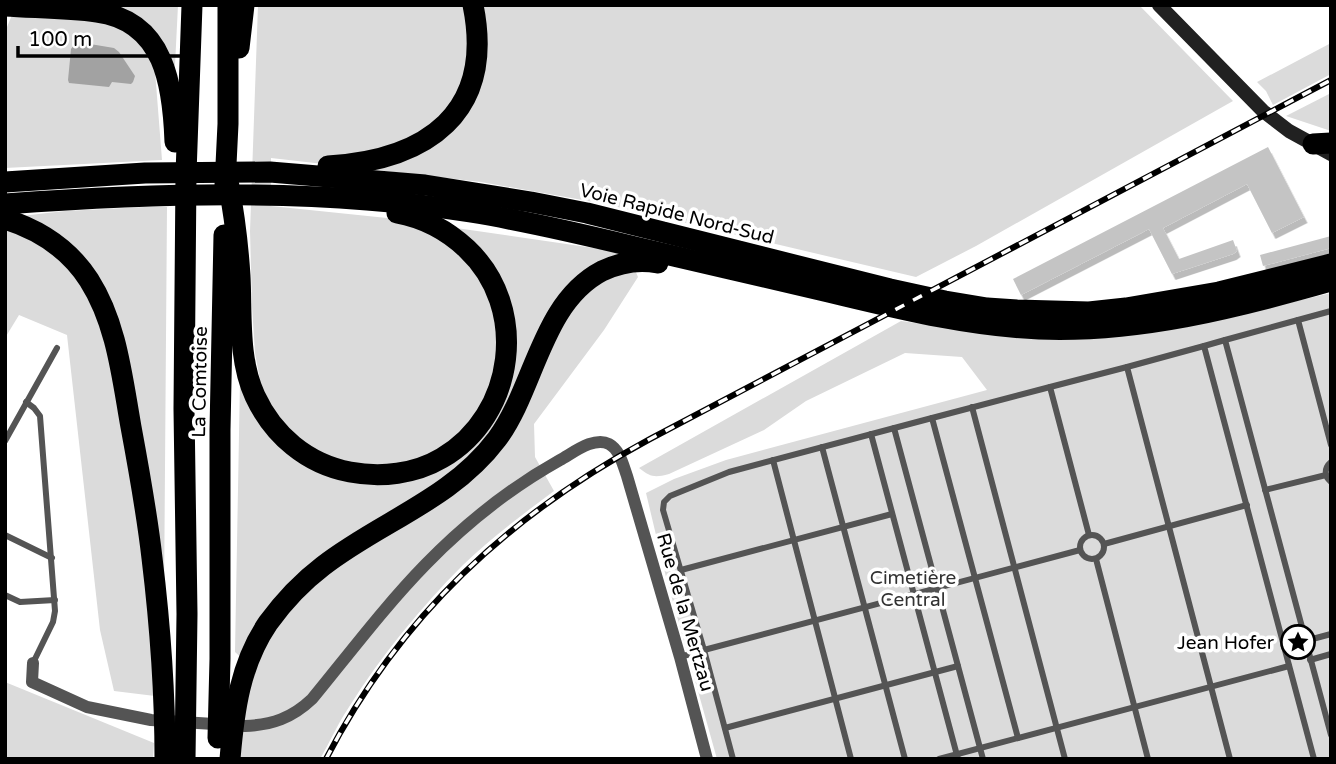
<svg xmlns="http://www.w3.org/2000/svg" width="1336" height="764" font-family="'Varela Round',sans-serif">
	<defs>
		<filter id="shadow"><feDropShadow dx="3.5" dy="6" stdDeviation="0" flood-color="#0004"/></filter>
	</defs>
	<rect width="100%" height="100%" fill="#fff"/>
	<g fill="#dbdbdb">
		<polygon points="16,5 178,5 175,65 155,71 162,160 5,168 5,32"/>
		<path d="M258 5H1139L1233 101 976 246 916 277 605 204 481 182 271 158V206L387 218 628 253 638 277 604 330 534 424 535 457 554 491C523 514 491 538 463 565 420 608 381 656 349 707 338 723 330 742 320 759H240L244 716 254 669 235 652 240 380H260L255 353 252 306 250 231Z"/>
		<polygon points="1331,43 1331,74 1273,105 1266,91 1257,82"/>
		<polygon points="1331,93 1331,131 1286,116"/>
		<polygon points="145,207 167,207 164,600 155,696 114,691 100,630 67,335 19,315 5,338 5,230 21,216 65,211"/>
		<path d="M1331 293V462L1325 469 1331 482V759H717L666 577 646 493 674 479 726 460 987 390 962 357 905 353 806 401 764 430 669 474C654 478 651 477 639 468L901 321 952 328 1228 317Z"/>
		<polygon points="5,682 154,743 153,759 5,759"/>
	</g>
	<polygon fill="#a2a2a2" points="78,42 114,48 119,52 135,76 133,82 131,84 112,82 109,87 69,83 68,80 71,49 74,45"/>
	<g fill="#c4c4c4" filter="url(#shadow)">
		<polygon points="1268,147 1304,217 1272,233 1247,184 1163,228 1179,259 1233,240 1237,251 1233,254 1172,274 1149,229 1021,295 1013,279"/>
		<polygon points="1331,236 1331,248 1263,266 1260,255"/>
	</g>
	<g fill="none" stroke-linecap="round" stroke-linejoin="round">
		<g stroke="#545454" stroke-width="6">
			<polyline points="1331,311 1298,320 1331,445"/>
			<polyline points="1298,320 1225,340 1331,735"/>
			<polyline points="1225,340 1204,346 1314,759"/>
			<polyline points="1204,346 1127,367 1230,759"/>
			<polyline points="26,402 34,408 40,416 55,611 53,622 33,663"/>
			<polyline points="972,407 1065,759"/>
			<polyline points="894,428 983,759"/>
			<polyline points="871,434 958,759"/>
			<polyline points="5,441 57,348"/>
			<polyline points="822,447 905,759"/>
			<polyline points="773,460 851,759"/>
			<path d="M1331 462C1324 468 1324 476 1331 482"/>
			<polyline points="1265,490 1326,475"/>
			<polyline points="5,535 52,558"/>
			<polyline points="1089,535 1050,387 1127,367"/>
			<circle cx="1092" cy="547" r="12"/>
			<polyline points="1104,544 1247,505"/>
			<polyline points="1096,559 1148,759"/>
			<polyline points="681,570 892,514"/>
			<polyline points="5,595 20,602 55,600"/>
			<polyline points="1305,641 1331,634"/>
			<polyline points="680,657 704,650 663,510 664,502 670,496 729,472 932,418"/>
			<polyline points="1310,660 1331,654"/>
			<polyline points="725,728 958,666"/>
			<polyline points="1018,738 932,418 1050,387"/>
			<polyline points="733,759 704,650 1080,550"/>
			<polyline points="939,759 1289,666"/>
		</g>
		<path stroke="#545454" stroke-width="12" d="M33 663 32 682 87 707 151 720 245 726C272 725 292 718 312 699 349 654 385 606 426 564 466 523 510 488 560 460 573 453 594 436 609 444 620 450 623 465 627 476L680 657 707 759"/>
		<polyline stroke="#212121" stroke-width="14" points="1159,5 1263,111 1289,131 1331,154"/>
		<g stroke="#000" stroke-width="21">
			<path d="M5 6C36 8 67 8 97 12 165 21 173 86 175 142"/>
			<polyline points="239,48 244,5"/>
			<polyline points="1313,144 1331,143"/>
			<path d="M328 166C427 160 495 113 473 5"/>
			<path d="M228 181C234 213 238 244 240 276 242 316 238 359 255 396 273 435 307 464 350 472 381 478 415 474 442 458 516 415 529 307 467 249 447 230 424 218 397 213"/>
			<polyline points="5,182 145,173 270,172 425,185 531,202 587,213 890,289 945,301 987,308 1017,310 1089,312 1126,308 1219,292 1331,264"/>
			<polyline points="225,185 228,124 228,5"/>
			<path d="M5 204C158 193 319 188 470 212 526 221 581 234 635 247 697 261 758 276 820 290 892 307 964 326 1039 329 1138 333 1236 308 1331 281"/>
			<path d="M5 219C40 230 69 249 89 280 117 324 122 377 131 427 139 470 147 514 152 558 160 624 165 691 165 759"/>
			<polyline points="218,738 220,659 220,430 224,235"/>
			<polyline points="185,759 187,614 184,409 186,174 192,5"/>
			<path d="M230 759C234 711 240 664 268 623 284 601 302 582 323 566 381 521 451 500 497 439 535 388 541 303 602 271 621 262 638 259 658 263"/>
		</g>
		<g stroke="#000" stroke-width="6">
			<path id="rail" d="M326 759C400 616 509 515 650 439L1331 80"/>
		</g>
		<use href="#rail" stroke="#fff" stroke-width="3.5" stroke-dasharray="10" stroke-linecap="butt"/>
	</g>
	<defs>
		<g id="sight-ring" transform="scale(1.75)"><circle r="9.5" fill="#fff" stroke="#000" stroke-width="1.5"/><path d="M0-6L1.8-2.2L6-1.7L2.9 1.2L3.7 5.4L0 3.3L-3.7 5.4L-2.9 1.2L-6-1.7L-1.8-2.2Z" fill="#000"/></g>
	</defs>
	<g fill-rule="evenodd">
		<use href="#sight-ring" x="1298" y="642"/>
	</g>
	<g text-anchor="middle" stroke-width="7" stroke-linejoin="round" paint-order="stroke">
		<g font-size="19" fill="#000" stroke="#fff">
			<text transform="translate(677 213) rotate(14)" y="7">Voie Rapide Nord-Sud</text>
			<text transform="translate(199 382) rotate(-89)" y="7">La Comtoise</text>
			<text transform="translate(686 612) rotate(74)" y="7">Rue de la Mertzau</text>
		</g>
		<g font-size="19" fill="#323232" stroke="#fff">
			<text x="913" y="584">Cimetière<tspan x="913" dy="22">Central</tspan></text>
		</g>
		<g font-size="19" fill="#000" stroke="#fff" text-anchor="end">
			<text x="1274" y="649">Jean Hofer</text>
		</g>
	</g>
	<rect width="1336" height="764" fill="none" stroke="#000000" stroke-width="14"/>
	<path d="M18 46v10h172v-10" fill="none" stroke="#000000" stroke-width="3.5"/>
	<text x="28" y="46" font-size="21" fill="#000000" stroke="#ffffff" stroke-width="5" paint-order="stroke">100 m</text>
</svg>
